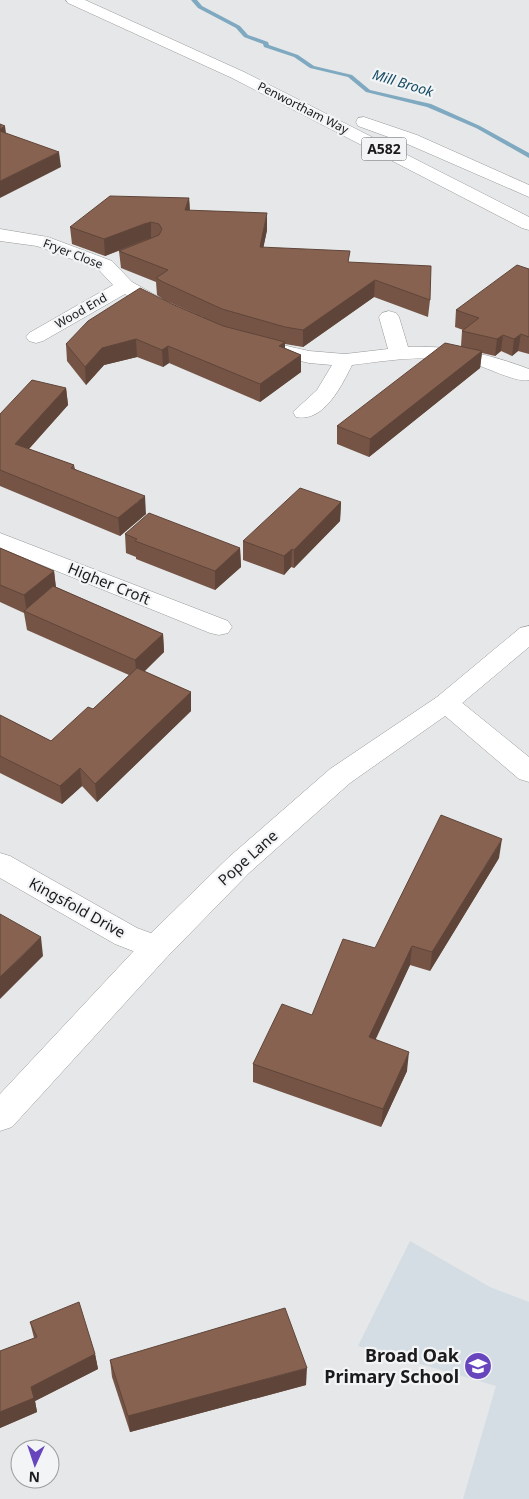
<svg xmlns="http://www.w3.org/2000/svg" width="529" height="1499" font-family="'Noto Sans',sans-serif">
	<rect width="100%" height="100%" fill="#e5e7e8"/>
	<polygon fill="#d5dde4" points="410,1241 490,1287 529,1302 529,1499 463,1499 496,1386 358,1346"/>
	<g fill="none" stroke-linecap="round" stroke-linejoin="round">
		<polygon fill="#7fa9c0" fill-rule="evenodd" points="191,0 197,0 202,6 240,26 248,35 268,42 269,45 298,55 314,66 352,75 370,90 431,104 480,126 529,153 529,158 476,128 427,107 366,92 348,77 310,68 294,57 264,47 263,44 244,37 236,28 198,8"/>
		<g stroke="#969899" stroke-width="1">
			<g id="street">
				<path d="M0 229 48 237 112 261 132 282 175 306 178 310 175 314C158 318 139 302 125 294L43 341 36 343 29 341 26 337 29 333 113 285 98 269 37 246 0 241Z"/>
				<path d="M389 311 396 313 399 317 408 347C451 345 489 354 529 369V380C517 383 488 368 474 364 435 353 392 360 352 365 342 385 324 423 296 417L293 412 317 390 332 365 309 363 258 351 255 347 258 343 265 341 309 351 345 354 388 349 379 317 382 313Z"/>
				<polygon points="0,533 228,621 232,627 228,633 219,635 210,633 0,548"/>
				<polygon points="446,694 455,697 529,757 529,782 519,779 437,709 433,703 437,697"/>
				<polygon points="0,853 10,856 137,928 167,939 171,948 167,957 156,960 115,944 0,878"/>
			</g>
		</g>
		<g stroke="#969899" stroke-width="1">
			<polygon id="secondary" points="529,626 529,647 455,709 350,783 249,873 167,957 12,1127 0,1131 0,1094 145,939 229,857 330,769 437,697 520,628"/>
		</g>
		<g stroke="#969899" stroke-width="1">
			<g id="highway">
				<polygon points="66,0 85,0 244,72 529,217 529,230 522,228 232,78 68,3"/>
				<polygon points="364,117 417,135 529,185 529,197 405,143 358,126 356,122 358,118"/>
			</g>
		</g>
		<use href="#street" fill="#fff" fill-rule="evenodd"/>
		<use href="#secondary" fill="#fff" fill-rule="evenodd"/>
		<use href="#highway" fill="#fff" fill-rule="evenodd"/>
	</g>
	<g fill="#755446">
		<polygon points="189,198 190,211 267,230 263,248 349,262 430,300 428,317 374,297 303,347 285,344 285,348 301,355 301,372 260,402 169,363 163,367 137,357 104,365 86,385 67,361 66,344 172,304 203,317 164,300 157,295 156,282 121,268 119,251 150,239 105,256 72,244 70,227"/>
		<polygon points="529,269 529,354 518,351 512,356 501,351 495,356 482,353 480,368 369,457 337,444 337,426 461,346 462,331 463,330 455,327 456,310"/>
		<polygon points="66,388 68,405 29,449 74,465 75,469 146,514 120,536 0,486 0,414"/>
		<polygon points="341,502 340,521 294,568 291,567 284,575 243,560 243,541"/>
		<polygon points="125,534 240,548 241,567 215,590 136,559 136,557 126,553"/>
		<polygon points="0,548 54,571 56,587 163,634 164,652 144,671 191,692 191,711 97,802 82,786 62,804 0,773 0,715 51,741 93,709 129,675 27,630 24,613 0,602"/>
		<polygon points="499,858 430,971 410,965 375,1039 407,1071 381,1127 253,1082 253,1064 312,1015"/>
		<polygon points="30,1322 95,1354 98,1369 35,1401 37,1412 0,1428 0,1351 34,1338"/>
		<polygon points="110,1360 306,1385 130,1432 112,1377"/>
	</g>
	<g fill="#5f4539">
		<polygon points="5,126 7,141 0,144 0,129"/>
		<polygon points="59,152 61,167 0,198 0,181"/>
		<polygon points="189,198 190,215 185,210"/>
		<polygon points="267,213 267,230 260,264 260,247"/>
		<polygon points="151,222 151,238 144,240 105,256 104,239"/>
		<polygon points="375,280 374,297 303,347 303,330"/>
		<polygon points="521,334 518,351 512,356 514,339"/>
		<polygon points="503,335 501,351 495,356 497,339"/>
		<polygon points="136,339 137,357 104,365 86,385 85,367 102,348"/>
		<polygon points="285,342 285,360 279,346"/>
		<polygon points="168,346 169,363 163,367 162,350"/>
		<polygon points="482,351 480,368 369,457 370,439"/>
		<polygon points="301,355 301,372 260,402 260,384"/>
		<polygon points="66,388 68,405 17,462 15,444"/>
		<polygon points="145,496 146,514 120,536 118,518"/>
		<polygon points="341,502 340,521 294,568 294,550"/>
		<polygon points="240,548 241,567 215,590 215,571"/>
		<polygon points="292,549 291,567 284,575 284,556"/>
		<polygon points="54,571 56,590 27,612 24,595"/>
		<polygon points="163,634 164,652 137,679 135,660"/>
		<polygon points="191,692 191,711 97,802 95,784"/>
		<polygon points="80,768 82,786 62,804 60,786"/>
		<polygon points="502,839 499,858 430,971 432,952"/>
		<polygon points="41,937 43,956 0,999 0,977"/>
		<polygon points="412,946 410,965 368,1056 369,1037"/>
		<polygon points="409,1052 407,1071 381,1127 383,1109"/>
		<polygon points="95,1354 98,1369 35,1401 37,1412 0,1428 0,1412 31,1387"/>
		<polygon points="307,1368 306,1385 130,1432 128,1416"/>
	</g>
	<g fill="#886251" stroke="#5f4539">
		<polygon points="0,124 5,126 0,129"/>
		<polygon points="0,131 59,152 0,181"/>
		<polygon points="110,196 189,198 185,210 267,213 260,247 350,251 348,262 431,266 430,300 375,280 303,330 285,327 222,309 163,282 156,278 168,270 119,251 159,235 162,229 159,224 151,222 144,224 104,239 70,227"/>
		<polygon points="517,265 529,269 529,337 521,334 514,339 503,335 497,339 462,331 479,318 456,310"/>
		<polygon points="140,288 172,304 223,326 285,342 279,346 301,355 260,384 168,346 162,350 136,339 102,348 85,367 66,344 88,321"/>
		<polygon points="445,343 482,351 370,439 337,426"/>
		<polygon points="32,380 66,388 15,444 74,465 71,468 145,496 118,518 0,470 0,414"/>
		<polygon points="300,488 341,502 294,550 292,549 284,556 243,541"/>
		<polygon points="149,513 240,548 215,571 135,541 137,539 125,534"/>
		<polygon points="0,548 54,571 24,595 0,585"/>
		<polygon points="53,586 163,634 135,660 24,611"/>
		<polygon points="137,668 191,692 95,784 80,768 60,786 0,756 0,715 51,741 88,707 93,709"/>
		<polygon points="441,815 502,839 432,952 412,946 369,1037 409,1052 383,1109 253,1064 282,1004 312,1015 343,939 375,948"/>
		<polygon points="0,914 41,937 0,977"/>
		<polygon points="79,1302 95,1354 31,1387 34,1398 0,1412 0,1351 37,1337 30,1322"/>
		<polygon points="285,1308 307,1368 128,1416 110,1360"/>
	</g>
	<defs>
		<g id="school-disc" transform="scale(1.4375)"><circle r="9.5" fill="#6745bd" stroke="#f2f4f5"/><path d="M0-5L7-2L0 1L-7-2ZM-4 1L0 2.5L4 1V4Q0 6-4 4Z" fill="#fff"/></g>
	</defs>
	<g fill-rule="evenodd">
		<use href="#school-disc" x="478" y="1366"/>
	</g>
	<g text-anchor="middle" stroke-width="4.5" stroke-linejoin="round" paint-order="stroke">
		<g font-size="12" fill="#1b1b1c" stroke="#f2f4f5">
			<text transform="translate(303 108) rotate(27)" y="4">Penwortham Way</text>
			<text transform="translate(73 254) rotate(21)" y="4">Fryer Close</text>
			<text transform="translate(81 311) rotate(-30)" y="4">Wood End</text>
		</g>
		<g font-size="14" font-style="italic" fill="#164b64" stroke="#f2f4f5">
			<text transform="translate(403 83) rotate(17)" y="5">Mill Brook</text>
		</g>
		<rect fill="#f2f4f5" stroke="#5c5c5d" stroke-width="1" x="361.5" y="137.5" width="45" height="23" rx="4"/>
		<g font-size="14" font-weight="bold" fill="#1b1b1c">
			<text x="384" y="154">A582</text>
		</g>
		<g font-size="15" fill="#1b1b1c" stroke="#f2f4f5">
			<text transform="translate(109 584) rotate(22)" y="5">Higher Croft</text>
			<text transform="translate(248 858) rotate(-42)" y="5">Pope Lane</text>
			<text transform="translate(77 908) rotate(29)" y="5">Kingsfold Drive</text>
		</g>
		<g font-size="18" font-weight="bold" fill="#1b1b1c" stroke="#f2f4f5" text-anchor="end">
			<text x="459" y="1362">Broad Oak<tspan x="459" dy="21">Primary School</tspan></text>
		</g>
	</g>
	<g transform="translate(35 1464) rotate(183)"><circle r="24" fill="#f2f4f5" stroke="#9c9d9e"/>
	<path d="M0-4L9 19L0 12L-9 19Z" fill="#6745bd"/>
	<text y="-8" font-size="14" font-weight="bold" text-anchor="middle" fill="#1b1b1c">N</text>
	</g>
</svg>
